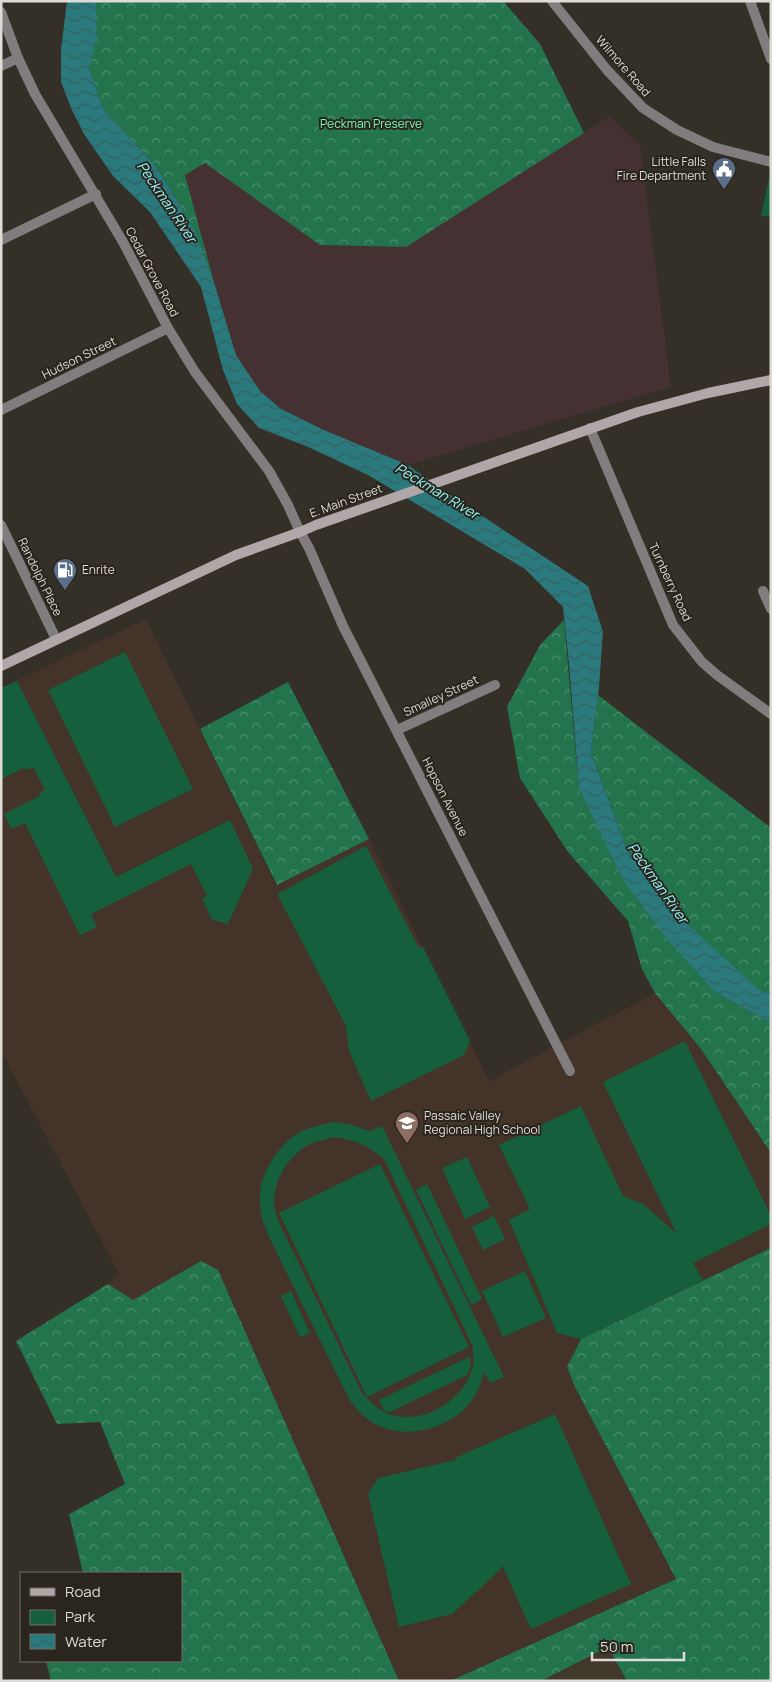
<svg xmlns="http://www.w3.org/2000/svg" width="772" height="1682" font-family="Manrope,sans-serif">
	<defs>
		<pattern id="forest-crowns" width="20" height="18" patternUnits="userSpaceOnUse" patternTransform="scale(1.25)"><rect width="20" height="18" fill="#23744c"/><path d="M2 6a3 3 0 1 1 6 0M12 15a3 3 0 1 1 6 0" fill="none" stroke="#4d8e6d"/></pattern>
		<pattern id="water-waves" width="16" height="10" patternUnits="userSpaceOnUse" patternTransform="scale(1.25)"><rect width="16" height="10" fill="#2a797c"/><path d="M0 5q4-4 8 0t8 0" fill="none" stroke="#356061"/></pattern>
	</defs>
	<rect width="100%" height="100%" fill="#342f27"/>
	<polygon fill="#40382b" points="608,1647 627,1681 541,1681"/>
	<polygon fill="#453132" points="610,116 640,145 671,387 408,465 324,430 281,409 260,391 236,355 214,282 185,175 206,163 320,245 406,247"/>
	<polygon fill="#433328" points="146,619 276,885 369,839 489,1081 655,993 701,1049 771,1153 771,1248 581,1339 567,1367 575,1387 676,1579 450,1681 399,1681 218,1270 201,1261 133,1300 108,1284 119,1274 1,1051 1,688"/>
	<g fill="#165f3c" fill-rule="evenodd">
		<polygon points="771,169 771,217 761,216"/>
		<polygon points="125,652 193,789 115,827 48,690"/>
		<polygon points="17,681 116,877 230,820 253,869 228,924 212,920 202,899 207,896 191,864 91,914 97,927 80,935 25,823 11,829 4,814 40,796 39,793 45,790 33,767 26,770 24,768 1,779 1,688"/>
		<polygon points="366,846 419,948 423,947 470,1041 464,1055 371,1101 349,1051 346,1026 277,894"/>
		<polygon points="685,1041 771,1216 771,1224 693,1263 703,1280 581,1339 557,1333 509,1220 530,1209 499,1145 581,1106 623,1196 643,1204 676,1233 603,1082"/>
		<path d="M334 1122 352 1125 370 1131 382 1126 504 1377 491 1383 484 1372C481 1383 478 1393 470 1403 451 1427 411 1439 382 1427 368 1422 359 1412 350 1401L270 1239C265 1227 260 1215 260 1202 258 1177 276 1147 297 1134 308 1127 321 1125 334 1122ZM334 1137C356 1140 367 1145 384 1159L473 1347C473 1353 474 1361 473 1366 465 1401 422 1426 389 1414 377 1410 370 1401 362 1393L284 1233C279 1223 274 1211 274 1200 275 1179 288 1158 305 1147 313 1141 324 1140 334 1137Z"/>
		<polygon points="467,1157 490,1207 465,1219 442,1168"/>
		<polygon points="380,1164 469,1347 367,1397 279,1213"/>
		<polygon points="427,1184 482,1299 471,1305 416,1190"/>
		<polygon points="494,1216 505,1239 483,1250 472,1227"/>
		<polygon points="525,1271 546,1318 503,1337 482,1291"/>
		<polygon points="291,1291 310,1333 300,1337 281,1296"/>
		<polygon points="469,1357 471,1365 467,1375 390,1412 384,1411 379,1400"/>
		<polygon points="555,1414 631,1584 531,1629 502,1565 501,1569 452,1614 399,1627 368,1494 378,1478 456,1460 455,1458"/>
	</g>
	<g fill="url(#forest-crowns)">
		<polygon points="94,1 503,1 540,44 584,133 406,247 320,245 205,163 185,175 214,282 195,230 157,168 103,108 89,68 94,45"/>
		<polygon points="564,620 579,788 715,992 771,1023 771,1153 701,1049 655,993 642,969 628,921 568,852 520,778 507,707 540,645"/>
		<polygon points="288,682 369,839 277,885 200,729"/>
		<polygon points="598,695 771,828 771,993 759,991 683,920 628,852 591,753"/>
		<polygon points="771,1248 771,1681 705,1681 704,1679 699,1681 627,1681 608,1647 541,1681 450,1681 676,1579 575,1387 567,1367 581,1339"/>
		<polygon points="201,1261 218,1270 399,1681 51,1681 46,1661 181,1661 181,1573 83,1573 69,1514 125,1484 100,1422 57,1424 16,1341 108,1284 133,1300"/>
	</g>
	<polygon fill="url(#water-waves)" points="67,1 96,1 97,35 89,68 103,108 157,168 195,230 214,282 236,355 260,391 281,409 324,430 408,465 434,484 588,586 603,632 599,687 591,753 628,852 683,920 759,990 771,993 771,1023 715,992 667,939 622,878 579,788 569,664 563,607 525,569 368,475 306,446 259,428 237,404 223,370 201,287 150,212 113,176 84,134 71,108 61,82 61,50"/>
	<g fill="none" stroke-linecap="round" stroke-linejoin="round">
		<g stroke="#817c7d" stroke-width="10">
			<polyline points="750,1 771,59"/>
			<polyline points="1,66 18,58"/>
			<polyline points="1,240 96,194"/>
			<polyline points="1,410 168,328"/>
			<polyline points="590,428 673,625 702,662 717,675 771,714"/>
			<polyline points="1,525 56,639"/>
			<polyline points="300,532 309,548 343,626 570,1071"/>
			<polyline points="763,591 771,609"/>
			<polyline points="397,730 495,685"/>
		</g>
		<g stroke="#817c7d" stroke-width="10">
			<polyline points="552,1 607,70 643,108 677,130 713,147 771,162"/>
			<polyline points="1,12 18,58 35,94 123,242 168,328 195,372 269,471 288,505 300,532"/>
		</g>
		<polyline stroke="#b0a7a8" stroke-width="10" points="1,666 236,555 300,532 316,525 638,412 708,393 771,380"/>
	</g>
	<defs>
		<g id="civic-pin" transform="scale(1.25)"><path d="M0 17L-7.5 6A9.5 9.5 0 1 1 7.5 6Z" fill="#5c6f8a" stroke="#2a251d"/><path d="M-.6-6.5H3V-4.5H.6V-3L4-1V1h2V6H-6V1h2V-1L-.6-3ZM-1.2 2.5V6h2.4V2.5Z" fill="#fff"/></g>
		<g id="fuel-pin" transform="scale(1.25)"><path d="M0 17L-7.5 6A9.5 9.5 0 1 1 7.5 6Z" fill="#5c6f8a" stroke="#2a251d"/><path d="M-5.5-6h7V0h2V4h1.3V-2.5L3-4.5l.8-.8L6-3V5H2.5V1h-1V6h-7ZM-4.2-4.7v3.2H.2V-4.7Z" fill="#fff"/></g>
		<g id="school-pin" transform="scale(1.25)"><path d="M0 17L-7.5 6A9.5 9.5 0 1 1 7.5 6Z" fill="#8d6e63" stroke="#2a251d"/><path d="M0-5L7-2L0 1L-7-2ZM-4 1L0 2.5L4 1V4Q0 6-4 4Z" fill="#fff"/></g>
	</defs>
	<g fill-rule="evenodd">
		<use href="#civic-pin" x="724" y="169"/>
		<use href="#fuel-pin" x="65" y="570"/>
		<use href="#school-pin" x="407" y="1123"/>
	</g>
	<g text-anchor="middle" stroke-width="4" stroke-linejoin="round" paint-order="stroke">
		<g font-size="12" fill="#dfdbd6" stroke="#2a251d">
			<text transform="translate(623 66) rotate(49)" y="4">Wilmore Road</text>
			<text transform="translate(152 272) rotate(62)" y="4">Cedar Grove Road</text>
			<text transform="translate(79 358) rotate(-26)" y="4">Hudson Street</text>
			<text transform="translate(346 501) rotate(-20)" y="4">E. Main Street</text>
			<text transform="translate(40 577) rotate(64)" y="4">Randolph Place</text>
			<text transform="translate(670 582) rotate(65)" y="4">Turnberry Road</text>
			<text transform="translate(441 696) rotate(-25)" y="4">Smalley Street</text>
			<text transform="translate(445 797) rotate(63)" y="4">Hopson Avenue</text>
		</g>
		<g font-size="12" fill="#78fdb6" stroke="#2a251d">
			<text x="371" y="128">Peckman Preserve</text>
		</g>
		<g font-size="12" fill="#dfdbd6" stroke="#2a251d" text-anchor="start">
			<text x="706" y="166" text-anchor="end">Little Falls<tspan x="706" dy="14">Fire Department</tspan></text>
			<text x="82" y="574">Enrite</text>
			<text x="424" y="1120">Passaic Valley<tspan x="424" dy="14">Regional High School</tspan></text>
		</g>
		<g font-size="14" font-style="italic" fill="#94f7fb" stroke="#2a251d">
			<text transform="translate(167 202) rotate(56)" y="5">Peckman River</text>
			<text transform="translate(437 491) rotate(31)" y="5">Peckman River</text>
			<text transform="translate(658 883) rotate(55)" y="5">Peckman River</text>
		</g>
	</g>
	<rect width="772" height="1682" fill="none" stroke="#dfdbd6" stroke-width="5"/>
	<rect x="20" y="1572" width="162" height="90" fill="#2a251d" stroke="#726e67"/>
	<rect x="30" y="1588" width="25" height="8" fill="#b0a7a8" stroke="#726e67"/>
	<text x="65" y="1597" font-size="15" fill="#dfdbd6">Road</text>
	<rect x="30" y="1610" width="25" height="15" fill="#165f3c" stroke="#726e67"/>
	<text x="65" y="1622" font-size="15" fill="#dfdbd6">Park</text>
	<rect x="30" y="1634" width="25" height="15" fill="url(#water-waves)" stroke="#726e67"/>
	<text x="65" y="1647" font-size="15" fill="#dfdbd6">Water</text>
	<path d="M592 1652v8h92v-8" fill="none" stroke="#dfdbd6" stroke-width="2.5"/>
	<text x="600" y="1652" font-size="15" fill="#dfdbd6" stroke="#2a251d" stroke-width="4" paint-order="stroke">50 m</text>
</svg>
